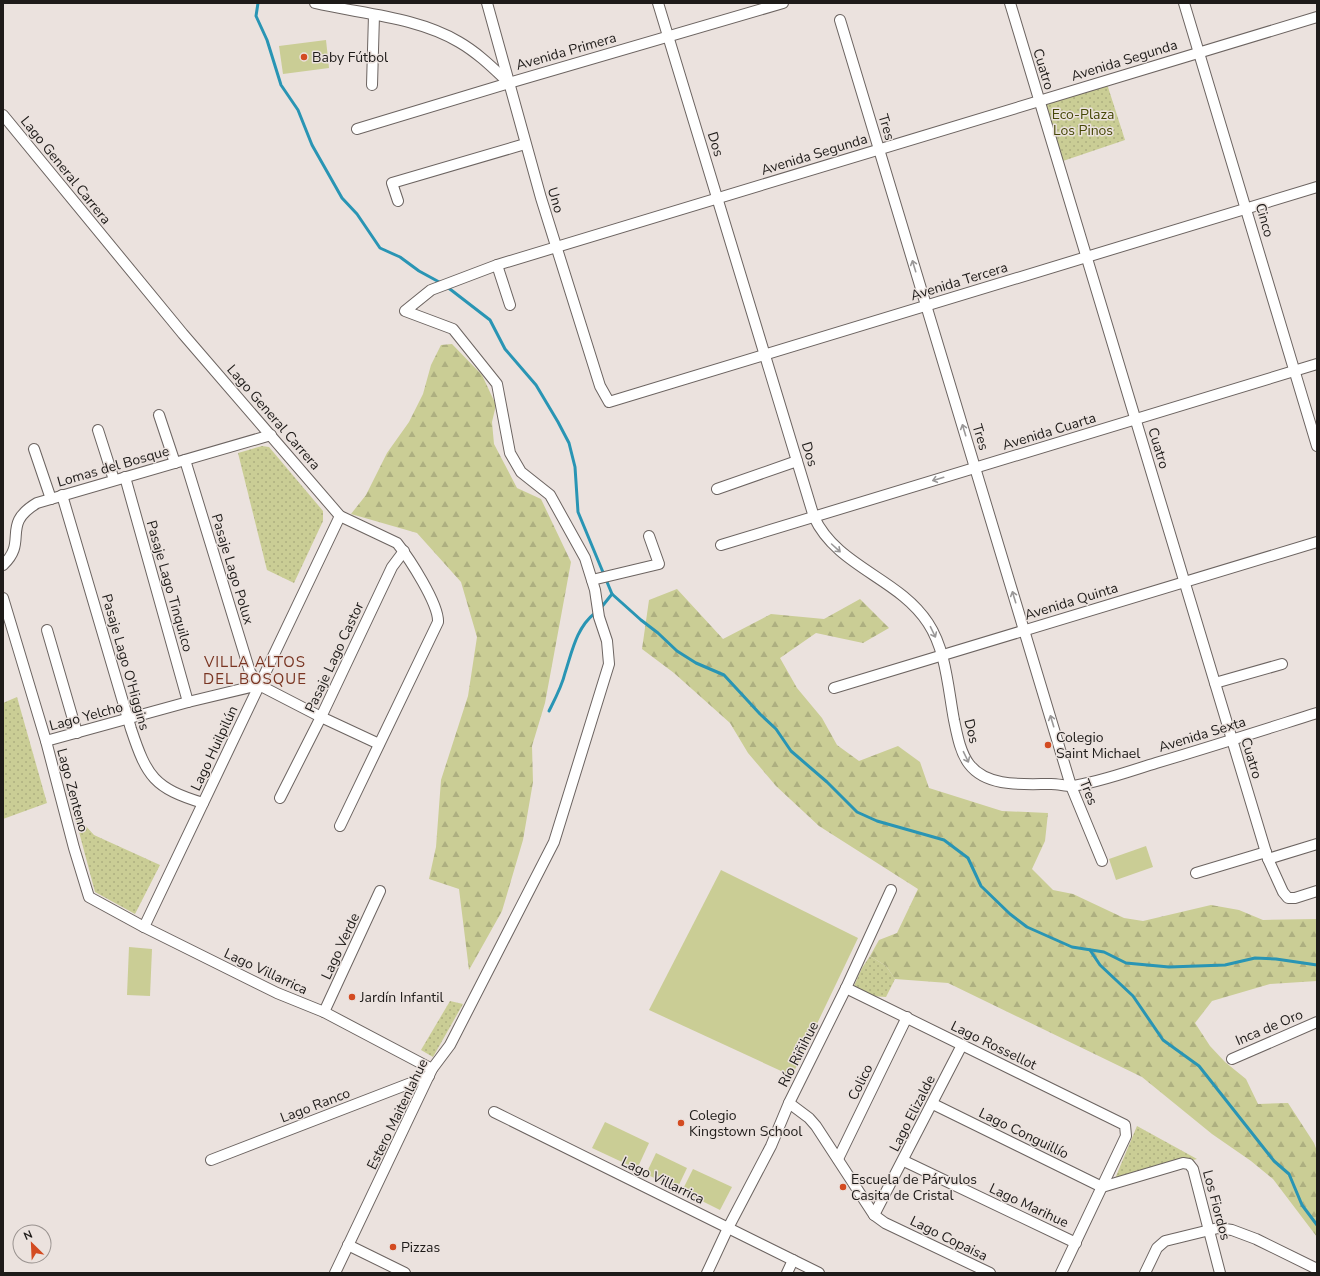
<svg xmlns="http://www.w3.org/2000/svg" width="1320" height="1276" font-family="'Nunito Sans',sans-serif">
	<defs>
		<pattern id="grass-dots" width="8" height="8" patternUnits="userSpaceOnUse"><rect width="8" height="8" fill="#cacd95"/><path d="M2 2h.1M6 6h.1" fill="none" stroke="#adaf80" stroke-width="1.8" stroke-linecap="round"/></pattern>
		<pattern id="forest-firs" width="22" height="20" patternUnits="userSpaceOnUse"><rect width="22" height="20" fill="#cacd95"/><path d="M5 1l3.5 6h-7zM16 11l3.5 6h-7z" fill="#adaf80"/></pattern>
	</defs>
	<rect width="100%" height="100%" fill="#ebe2de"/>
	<g fill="url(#grass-dots)">
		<polygon points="1107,84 1125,140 1060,162 1042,102"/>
		<polygon points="262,446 269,447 323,511 323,521 294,583 267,570 238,453"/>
		<polygon points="17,697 47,803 3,819 3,703"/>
		<polygon points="74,813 94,835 160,865 135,914 95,892"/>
		<polygon points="870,956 886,966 895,979 886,997 871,996 854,986 862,968"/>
		<polygon points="450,1001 463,1004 433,1057 421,1050"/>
		<polygon points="1137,1126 1197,1159 1114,1181"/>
	</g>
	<g fill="url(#forest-firs)">
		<polygon points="452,344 482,375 496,405 492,422 494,444 517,488 541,499 571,562 545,703 532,746 533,782 523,840 502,911 469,970 459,889 429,879 436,847 441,780 468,696 477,637 461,582 417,533 351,514 366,495 387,453 409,422 423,394 431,365 441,345"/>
		<polygon points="677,589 723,639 771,614 824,619 860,599 889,628 863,643 816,633 780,658 797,688 822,718 837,745 859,761 898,746 920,762 929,788 1002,811 1048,813 1045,841 1032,869 1053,890 1073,894 1124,918 1143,921 1211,905 1239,910 1263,920 1317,919 1317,981 1270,984 1212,1001 1195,1023 1210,1046 1225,1062 1246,1079 1258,1104 1288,1103 1314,1143 1317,1151 1317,1237 1273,1179 1251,1161 1212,1134 1142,1077 948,983 895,979 886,966 870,956 879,940 897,933 918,889 819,826 776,786 748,753 730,723 674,673 642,649 649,600"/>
	</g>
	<g fill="#cacd95">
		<polygon points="326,40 329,68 283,74 279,46"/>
		<polygon points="1146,846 1153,867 1116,880 1109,859"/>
		<polygon points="721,870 858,938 792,1076 649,1010"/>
		<polygon points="129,947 152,949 150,996 127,995"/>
		<polygon points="605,1122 649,1143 637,1169 592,1148"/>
		<polygon points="656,1153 687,1168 677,1189 646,1174"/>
		<polygon points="693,1169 732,1187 720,1210 682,1191"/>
	</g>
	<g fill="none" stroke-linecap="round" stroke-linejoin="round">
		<g stroke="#2995b4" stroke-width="3">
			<polyline points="258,3 256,16 267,40 281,85 298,110 312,145 342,198 357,214 380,248 400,257 419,271 441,283"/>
			<polyline points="446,286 490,320 505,349 536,385 558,422 569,443 575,467 578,512 612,594 641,620 658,633 677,651 696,663 724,675 760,714 776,729 791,751 827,782 857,812 877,821 944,840 968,858 981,886 1010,914 1027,927 1072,947 1104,952 1126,963 1169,967 1225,965 1255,958 1276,959 1317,965"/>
			<polyline points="600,609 612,594"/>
			<path d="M549 711C555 699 562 686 565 673 572 652 576 628 595 613"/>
			<polyline points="1090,950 1100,965 1133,996 1163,1040 1199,1066 1274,1161 1289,1174 1302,1205 1317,1225"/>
		</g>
		<g stroke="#6c6461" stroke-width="12">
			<g id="minor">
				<path d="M315 3C362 14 417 17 459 42 478 53 493 68 509 83"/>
				<polyline points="487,3 541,198 600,386 609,402 1317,187"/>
				<path d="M658 3 814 517C837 567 899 578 928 623 946 650 948 688 954 720 957 734 960 752 969 764 987 788 1025 784 1051 784 1058 784 1065 786 1071 786 1094 784 1133 770 1156 763 1210 747 1263 730 1317 713"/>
				<polyline points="1010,3 1268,859 1283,892 1288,898 1295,898 1317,891"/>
				<polyline points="1184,3 1317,446"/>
				<polyline points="840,20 1071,786 1102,861"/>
				<polyline points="372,85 374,15"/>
				<path d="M3 115 183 334 340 516 397 543C409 558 439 604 438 622L340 826"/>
				<polyline points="357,129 509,83 783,3"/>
				<polyline points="398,201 392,183 525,144"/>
				<polyline points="497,265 510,305"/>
				<polyline points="159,415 175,463"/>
				<polyline points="98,430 114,480"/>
				<polyline points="34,449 51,499"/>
				<polyline points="185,460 250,672 259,685"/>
				<polyline points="125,477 188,702"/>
				<polyline points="717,489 797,461"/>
				<path d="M62 495 131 729C147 777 154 788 203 803"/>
				<polyline points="721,545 1317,364"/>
				<path d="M3 565C29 541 0 525 37 503L271 435"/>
				<polyline points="592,580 659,564 649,536"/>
				<polyline points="3,598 46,741 74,848 89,897 144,927 277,993 324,1012 432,1069"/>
				<polyline points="47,630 77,733"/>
				<polyline points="1215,683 1282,664"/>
				<polyline points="834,688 1317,542"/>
				<polyline points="46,741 188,702 259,685 321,717 379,744"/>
				<polyline points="280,798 321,717 392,567 404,551"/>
				<polyline points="1268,859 1317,844"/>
				<polyline points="1196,873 1266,852"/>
				<polyline points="144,927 340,516"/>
				<polyline points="846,988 1125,1125 1126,1136 1061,1273"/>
				<polyline points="324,1012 380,891"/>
				<polyline points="1232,1059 1317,1022"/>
				<polyline points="789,1103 809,1118 816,1126 874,1215 885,1223 990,1273"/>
				<polyline points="933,1104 1102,1187 1183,1163 1189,1164 1193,1169 1220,1273"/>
				<polyline points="494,1112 819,1273"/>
				<polyline points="838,1159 907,1017"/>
				<polyline points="211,1160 429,1076"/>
				<polyline points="904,1161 1076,1243"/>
				<polyline points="874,1215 962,1045"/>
				<polyline points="348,1245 405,1273"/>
				<polyline points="335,1273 432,1069 450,1045 554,842 609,664 607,641 599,617 595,590 585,558 550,495 521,472 510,453 497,384 453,329 405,311 431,290 497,265 1317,17"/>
				<polyline points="707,1273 728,1228 771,1146 789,1103 846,988 891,890"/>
				<polyline points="787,1273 793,1260"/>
				<polyline points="1145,1273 1157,1248 1165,1241 1218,1228 1232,1230 1256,1239 1317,1269"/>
			</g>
		</g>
		<use href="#minor" stroke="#fff" stroke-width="10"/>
	</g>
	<defs><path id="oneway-shaft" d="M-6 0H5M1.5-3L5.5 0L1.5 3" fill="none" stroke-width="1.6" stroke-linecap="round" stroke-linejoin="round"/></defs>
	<g stroke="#9a9898">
		<use href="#oneway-shaft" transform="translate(914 266) rotate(-107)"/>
		<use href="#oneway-shaft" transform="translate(964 430) rotate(-107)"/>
		<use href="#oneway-shaft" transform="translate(938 479) rotate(163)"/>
		<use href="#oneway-shaft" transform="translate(836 548) rotate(42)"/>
		<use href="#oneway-shaft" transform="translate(1014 597) rotate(-107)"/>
		<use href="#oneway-shaft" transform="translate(933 632) rotate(64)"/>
		<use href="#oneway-shaft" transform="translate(1052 721) rotate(-107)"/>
		<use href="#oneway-shaft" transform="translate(966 757) rotate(64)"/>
	</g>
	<g fill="#d34b21" stroke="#ebe2de" stroke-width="1.5">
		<circle cx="304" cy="57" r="4"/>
		<circle cx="1048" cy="745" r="4"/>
		<circle cx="352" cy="997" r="4"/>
		<circle cx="681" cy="1123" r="4"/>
		<circle cx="843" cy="1187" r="4"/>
		<circle cx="393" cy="1247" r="4"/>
	</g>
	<g text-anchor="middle" stroke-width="3" stroke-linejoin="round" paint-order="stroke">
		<g font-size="14" fill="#1e1b19" stroke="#ebe2de">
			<text transform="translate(566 51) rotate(-16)" y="5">Avenida Primera</text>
			<text transform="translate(1124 60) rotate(-17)" y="5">Avenida Segunda</text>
			<text transform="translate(1044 69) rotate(73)" y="5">Cuatro</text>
			<text transform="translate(887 127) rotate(73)" y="5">Tres</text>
			<text transform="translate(716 144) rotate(73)" y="5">Dos</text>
			<text transform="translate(814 154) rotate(-17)" y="5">Avenida Segunda</text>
			<text transform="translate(66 170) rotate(51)" y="5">Lago General Carrera</text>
			<text transform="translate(556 200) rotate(73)" y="5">Uno</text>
			<text transform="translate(1265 220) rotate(74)" y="5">Cinco</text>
			<text transform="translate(959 281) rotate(-17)" y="5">Avenida Tercera</text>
			<text transform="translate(274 417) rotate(49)" y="5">Lago General Carrera</text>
			<text transform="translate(1049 431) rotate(-17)" y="5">Avenida Cuarta</text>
			<text transform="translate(981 437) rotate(73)" y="5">Tres</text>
			<text transform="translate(1159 448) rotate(73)" y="5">Cuatro</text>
			<text transform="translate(810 454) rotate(73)" y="5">Dos</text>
			<text transform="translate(113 466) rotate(-16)" y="5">Lomas del Bosque</text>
			<text transform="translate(233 569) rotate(73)" y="5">Pasaje Lago Polux</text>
			<text transform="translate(170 586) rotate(74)" y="5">Pasaje Lago Tinquilco</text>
			<text transform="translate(1071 601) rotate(-17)" y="5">Avenida Quinta</text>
			<text transform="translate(334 657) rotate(-65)" y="5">Pasaje Lago Castor</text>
			<text transform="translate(126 662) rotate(74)" y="5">Pasaje Lago O'Higgins</text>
			<text transform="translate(86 716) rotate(-15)" y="5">Lago Yelcho</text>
			<text transform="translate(972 731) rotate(76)" y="5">Dos</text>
			<text transform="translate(1202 734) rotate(-17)" y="5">Avenida Sexta</text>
			<text transform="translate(214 748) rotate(-65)" y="5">Lago Huilpilún</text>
			<text transform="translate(1252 758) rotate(73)" y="5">Cuatro</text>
			<text transform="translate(73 790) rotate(75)" y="5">Lago Zenteno</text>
			<text transform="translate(1089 792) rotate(69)" y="5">Tres</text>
			<text transform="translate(340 946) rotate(-65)" y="5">Lago Verde</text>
			<text transform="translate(266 971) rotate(25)" y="5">Lago Villarrica</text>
			<text transform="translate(1269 1027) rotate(-23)" y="5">Inca de Oro</text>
			<text transform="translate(994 1045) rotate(26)" y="5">Lago Rossellot</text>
			<text transform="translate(798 1054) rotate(-63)" y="5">Río Riñihue</text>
			<text transform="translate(860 1082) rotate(-64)" y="5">Colico</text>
			<text transform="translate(315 1105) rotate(-21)" y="5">Lago Ranco</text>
			<text transform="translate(912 1113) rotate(-63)" y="5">Lago Elizalde</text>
			<text transform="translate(397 1114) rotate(-64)" y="5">Estero Maitenlahue</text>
			<text transform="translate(1024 1133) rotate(26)" y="5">Lago Conguillío</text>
			<text transform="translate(663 1180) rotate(26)" y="5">Lago Villarrica</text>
			<text transform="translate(1029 1205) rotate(25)" y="5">Lago Marihue</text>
			<text transform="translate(1217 1205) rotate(75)" y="5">Los Fiordos</text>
			<text transform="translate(949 1238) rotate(26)" y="5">Lago Copaisa</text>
		</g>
		<g font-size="14" fill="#1e1b19" stroke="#ebe2de" text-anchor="start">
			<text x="312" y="62">Baby Fútbol</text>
			<text x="1056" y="742">Colegio<tspan x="1056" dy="16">Saint Michael</tspan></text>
			<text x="360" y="1002">Jardín Infantil</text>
			<text x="689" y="1120">Colegio<tspan x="689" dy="16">Kingstown School</tspan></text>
			<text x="851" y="1184">Escuela de Párvulos<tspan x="851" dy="16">Casita de Cristal</tspan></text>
			<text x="401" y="1252">Pizzas</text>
		</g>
		<g font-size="14" fill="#464706" stroke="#ebe2de">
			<text x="1083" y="119">Eco-Plaza<tspan x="1083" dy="16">Los Pinos</tspan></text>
		</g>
		<g font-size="15" letter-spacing="1" fill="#793522" stroke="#ebe2de">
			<text x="255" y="667">VILLA ALTOS<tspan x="255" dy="17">DEL BOSQUE</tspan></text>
		</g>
	</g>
	<rect width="1320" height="1276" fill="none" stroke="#1e1b19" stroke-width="8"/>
	<g transform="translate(32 1244) rotate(336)"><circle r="19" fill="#ebe2de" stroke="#99928f"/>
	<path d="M0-3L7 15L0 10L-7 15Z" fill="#d34b21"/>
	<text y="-6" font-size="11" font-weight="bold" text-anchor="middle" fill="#1e1b19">N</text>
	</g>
</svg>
